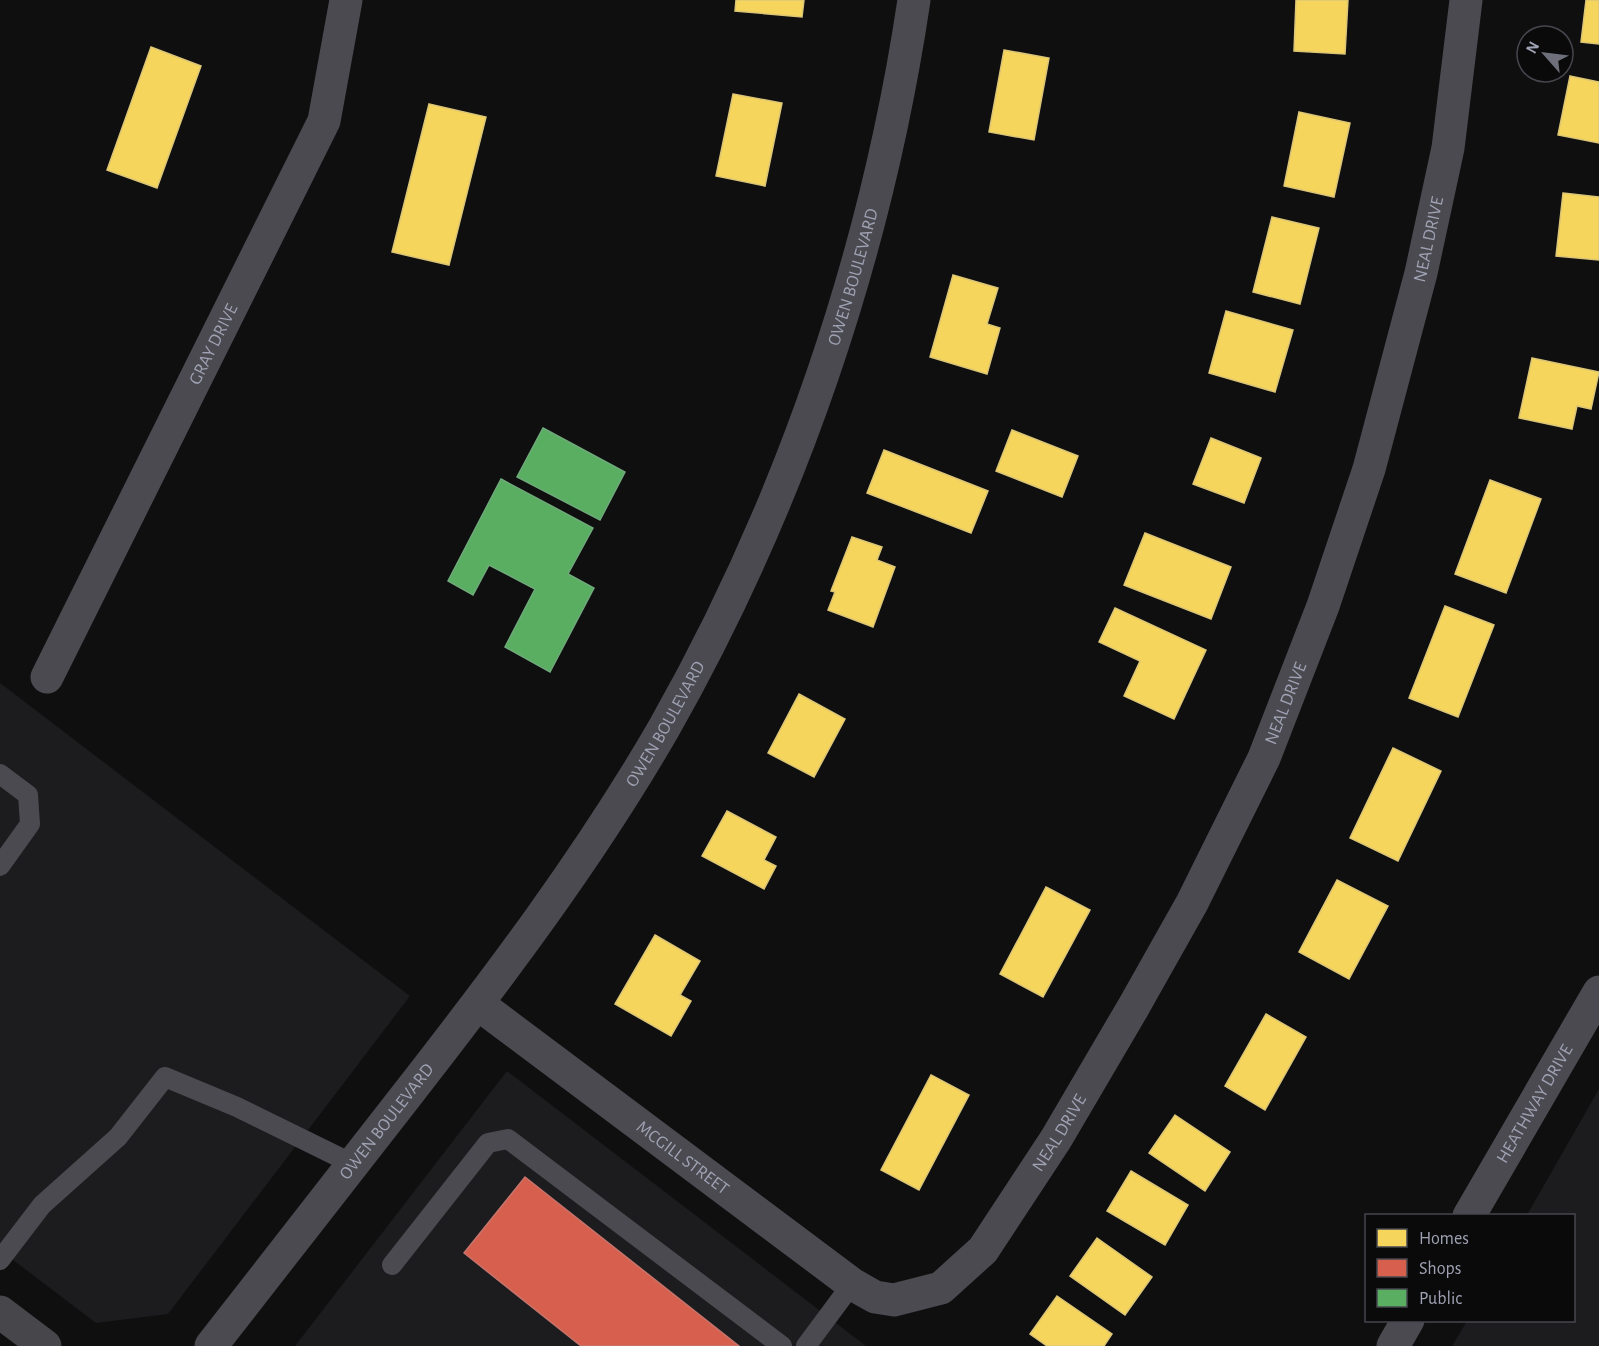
<svg xmlns="http://www.w3.org/2000/svg" width="1599" height="1346" font-family="'Alegreya Sans',sans-serif">
	<rect width="100%" height="100%" fill="#0f0f10"/>
	<g fill="#1c1c1e">
		<polygon points="0,683 410,996 168,1314 96,1323 0,1250"/>
		<polygon points="507,1071 866,1346 295,1346"/>
		<polygon points="1599,1089 1599,1346 1452,1346 1467,1321 1574,1320 1574,1216 1527,1215"/>
	</g>
	<g fill="#f6d55c" stroke="#dcc676" stroke-width="1.5">
		<polygon points="736,0 804,0 802,17 735,11"/>
		<polygon points="1296,0 1348,0 1345,54 1294,51"/>
		<polygon points="1586,0 1599,0 1599,44 1581,42"/>
		<polygon points="151,47 201,66 157,188 107,170"/>
		<polygon points="1004,50 1049,58 1034,140 989,132"/>
		<polygon points="1570,76 1599,82 1599,143 1558,135"/>
		<polygon points="733,94 782,103 765,186 716,176"/>
		<polygon points="429,104 486,117 449,265 392,252"/>
		<polygon points="1299,112 1350,123 1334,197 1284,186"/>
		<polygon points="1563,193 1599,197 1599,260 1556,256"/>
		<polygon points="1272,217 1319,228 1300,304 1253,292"/>
		<polygon points="953,275 998,288 987,324 1000,328 987,374 930,357"/>
		<polygon points="1226,311 1293,330 1275,392 1209,373"/>
		<polygon points="1532,358 1599,372 1591,409 1577,406 1572,429 1519,418"/>
		<polygon points="1012,430 1078,456 1062,497 996,471"/>
		<polygon points="1211,438 1261,458 1244,503 1193,484"/>
		<polygon points="884,450 988,491 971,533 867,493"/>
		<polygon points="1490,480 1541,499 1506,593 1455,574"/>
		<polygon points="1145,533 1231,567 1211,619 1124,585"/>
		<polygon points="852,537 882,547 877,560 895,567 873,627 828,610 835,592 831,591"/>
		<polygon points="1445,606 1494,625 1458,717 1409,698"/>
		<polygon points="1115,608 1206,650 1174,719 1124,696 1140,661 1099,642"/>
		<polygon points="799,694 845,719 814,777 768,753"/>
		<polygon points="1393,748 1441,771 1398,861 1350,838"/>
		<polygon points="727,811 776,837 764,860 776,866 764,889 702,856"/>
		<polygon points="1337,880 1388,906 1349,979 1299,952"/>
		<polygon points="1046,887 1090,910 1043,997 1000,974"/>
		<polygon points="655,935 700,961 680,995 691,1001 671,1036 615,1004"/>
		<polygon points="1266,1014 1306,1037 1265,1110 1225,1086"/>
		<polygon points="931,1075 969,1095 919,1190 881,1170"/>
		<polygon points="1175,1115 1230,1152 1205,1191 1149,1153"/>
		<polygon points="1131,1171 1188,1205 1165,1245 1107,1211"/>
		<polygon points="1097,1238 1152,1277 1125,1315 1070,1276"/>
		<polygon points="1057,1296 1112,1334 1104,1346 1047,1346 1030,1334"/>
	</g>
	<polygon fill="#d6604d" stroke="#c6746c" stroke-width="1.5" points="525,1177 739,1346 581,1346 464,1253"/>
	<g fill="#5aae61" stroke="#6faa7a" stroke-width="1.5">
		<polygon points="543,428 625,472 600,520 517,477"/>
		<polygon points="501,479 593,528 568,574 594,588 550,672 505,647 535,589 489,565 473,595 448,581"/>
	</g>
	<g fill="none" stroke-linecap="round" stroke-linejoin="round">
		<g stroke="#4a4a50" stroke-width="20">
			<polyline points="0,774 28,795 30,824 0,866"/>
			<polyline points="0,1260 42,1205 118,1137 165,1077 237,1107 353,1164"/>
			<polyline points="392,1265 488,1143 508,1139 782,1346"/>
			<polyline points="806,1346 852,1284"/>
		</g>
		<g stroke="#4a4a50" stroke-width="33">
			<path id="s1" d="M47 677 324 121 346 0"/>
			<path id="s2" d="M478 1004 852 1284 875 1297 894 1300 941 1288 983 1250 1056 1139 1134 1006 1192 903 1264 758 1323 606 1369 469 1421 273 1448 148 1466 0"/>
			<path id="s3" d="M1469 1216 1599 992"/>
			<path id="s4" d="M211 1346C276 1263 341 1179 406 1096 498 978 589 858 664 728 791 504 876 255 914 0"/>
			<polyline points="1393,1346 1408,1320"/>
		</g>
		<polyline stroke="#46464b" stroke-width="33" points="0,1312 45,1346"/>
	</g>
	<g text-anchor="middle" stroke-width="6" stroke-linejoin="round" paint-order="stroke">
		<g font-size="18" fill="#9fa2b3" stroke="#0a0a0b">
			<text dy="6" stroke="none"><textPath href="#s2" startOffset="1730">NEAL DRIVE</textPath></text>
			<text dy="6" stroke="none"><textPath href="#s4" startOffset="1257">OWEN BOULEVARD</textPath></text>
			<text dy="6" stroke="none"><textPath href="#s1" startOffset="372">GRAY DRIVE</textPath></text>
			<text dy="6" stroke="none"><textPath href="#s2" startOffset="1244">NEAL DRIVE</textPath></text>
			<text dy="6" stroke="none"><textPath href="#s4" startOffset="771">OWEN BOULEVARD</textPath></text>
			<text dy="6" stroke="none"><textPath href="#s3" startOffset="130">HEATHWAY DRIVE</textPath></text>
			<text dy="6" stroke="none"><textPath href="#s4" startOffset="285">OWEN BOULEVARD</textPath></text>
			<text dy="6" stroke="none"><textPath href="#s2" startOffset="758">NEAL DRIVE</textPath></text>
			<text dy="6" stroke="none"><textPath href="#s2" startOffset="256">MCGILL STREET</textPath></text>
		</g>
	</g>
	<rect x="1365" y="1214" width="210" height="108" fill="#0a0a0b" stroke="#46474e" stroke-width="1.5"/>
	<rect x="1377" y="1229" width="30" height="18" fill="#f6d55c" stroke="#46474e" stroke-width="1.5"/>
	<text x="1419" y="1244" font-size="18" fill="#9fa2b3">Homes</text>
	<rect x="1377" y="1259" width="30" height="18" fill="#d6604d" stroke="#46474e" stroke-width="1.5"/>
	<text x="1419" y="1274" font-size="18" fill="#9fa2b3">Shops</text>
	<rect x="1377" y="1289" width="30" height="18" fill="#5aae61" stroke="#46474e" stroke-width="1.5"/>
	<text x="1419" y="1304" font-size="18" fill="#9fa2b3">Public</text>
	<g transform="translate(1545 54) rotate(298)"><circle r="28" fill="#0a0a0b" stroke="#46474e" stroke-width="1.5"/>
	<path d="M0-4.5L10 22L0 15L-10 22Z" fill="#6d6f7a"/>
	<text y="-9" font-size="16" font-weight="bold" text-anchor="middle" fill="#9fa2b3">N</text>
	</g>
</svg>
